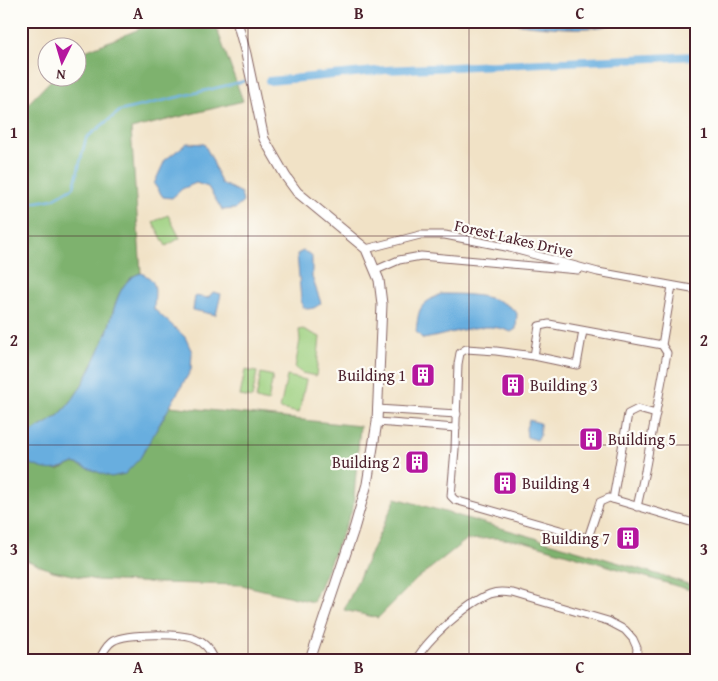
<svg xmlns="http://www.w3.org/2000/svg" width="718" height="681" font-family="'Gentium Book Plus',serif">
	<rect width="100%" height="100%" fill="#fdfcf7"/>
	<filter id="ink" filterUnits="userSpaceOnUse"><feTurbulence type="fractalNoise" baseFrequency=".02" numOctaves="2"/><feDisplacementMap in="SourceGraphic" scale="10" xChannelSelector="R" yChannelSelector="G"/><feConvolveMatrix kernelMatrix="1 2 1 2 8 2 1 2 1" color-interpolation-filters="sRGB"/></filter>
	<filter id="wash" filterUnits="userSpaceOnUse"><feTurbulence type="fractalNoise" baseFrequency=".0096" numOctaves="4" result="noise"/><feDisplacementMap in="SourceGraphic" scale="20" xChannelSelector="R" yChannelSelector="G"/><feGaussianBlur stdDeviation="1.12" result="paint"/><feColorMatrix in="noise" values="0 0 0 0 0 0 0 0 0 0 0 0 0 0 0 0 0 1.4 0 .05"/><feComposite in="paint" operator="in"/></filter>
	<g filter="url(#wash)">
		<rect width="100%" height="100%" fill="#f1e2c6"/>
		<g fill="#9ed080" stroke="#747856">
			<polygon points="168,215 180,238 166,246 153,222"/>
			<polygon points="303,329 320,337 316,376 302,373 295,368 300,340 299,330"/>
			<polygon points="245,370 257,372 252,398 240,396"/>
			<polygon points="261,373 273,376 268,402 256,399"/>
			<polygon points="287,376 306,380 299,413 280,409"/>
		</g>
		<g fill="#7eb26e" stroke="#64684c">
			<path d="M159 21H214L243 101 131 129 141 273C115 280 114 318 104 340 92 366 80 395 59 415 51 422 38 426 30 434 27 437 24 442 21 446V111L53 78H78V54Z"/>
			<polygon points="170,406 360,426 353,508 313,602 242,585 159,583 96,580 53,571 21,558 21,448 24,461 58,470 74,463 88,468 140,458"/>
			<polygon points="396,498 522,534 673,579 697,587 697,592 523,541 494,538 466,540 417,579 378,618 344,610"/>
		</g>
		<g fill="#68aedf" stroke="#596685">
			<path d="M498 21H619C601 35 522 25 498 21Z"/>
			<polygon points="187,143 204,144 212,159 221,183 241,193 243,202 235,209 222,210 208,187 196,183 182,189 172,198 163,197 154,184 165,160"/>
			<path d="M303 251 310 254 312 257V277L321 303C314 309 311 310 303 307L301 300 297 254Z"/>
			<path d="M141 273C160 281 154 292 154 309L185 337 192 352 191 370 140 458 125 474 111 477 74 463C51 473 47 471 24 461L21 446C24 442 27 437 30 434 38 426 51 422 59 415 80 395 92 366 104 340 114 318 115 280 141 273Z"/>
			<polygon points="213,292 221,294 216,315 193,310 195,296 208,298"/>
			<path d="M441 294C466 294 499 294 517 313L516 329 511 332C484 319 450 335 423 339L416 332C419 308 418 305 441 294Z"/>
			<polygon points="529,420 540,423 540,435 537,440 527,437 526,428"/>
		</g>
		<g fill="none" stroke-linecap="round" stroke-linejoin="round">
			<polyline stroke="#68aedf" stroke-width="2.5" points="21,205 53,199 74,187 86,138 120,111 245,81"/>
			<polyline stroke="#68aedf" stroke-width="8" points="269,81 386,70 697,56"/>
		</g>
	</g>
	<g filter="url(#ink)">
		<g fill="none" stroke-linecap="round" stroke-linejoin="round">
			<g stroke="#846361" stroke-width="9">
				<g id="minor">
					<polyline points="366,249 420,235 445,235 506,247 598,272 697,290"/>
					<polyline points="376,270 399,260 421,256 578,270"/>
					<polyline points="583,331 577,365 534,356 496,351 466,349 460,353 458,364 455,449 451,496 455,500 588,538 600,502 609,498 697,524"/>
					<polyline points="662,345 672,286"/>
					<polyline points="534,356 539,326 549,324 662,345 667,353 645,471 637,507"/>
					<polyline points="377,409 457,414"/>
					<polyline points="377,422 456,428"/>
					<polyline points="613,499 628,414 638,409 656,414"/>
					<path d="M99 660C103 653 106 645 113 641 127 633 183 633 197 640 206 643 211 652 215 660"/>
					<path d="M416 660C427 639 468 603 490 594 498 591 505 592 513 593L608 621 625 630 633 639 637 648 636 660"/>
				</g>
			</g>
			<g stroke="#846361" stroke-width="11">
				<polyline id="tertiary" points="237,21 246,54 264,139 286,177 297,192 366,249 379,280 382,304 377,422 367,484 354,529 310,660"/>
			</g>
			<use href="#minor" stroke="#fff" stroke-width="7"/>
			<use href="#tertiary" stroke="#fff" stroke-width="9"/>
		</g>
	</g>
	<path fill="none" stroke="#4a1f2b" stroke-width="1" stroke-opacity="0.55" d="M248 21V660M469 21V660M21 236H697M21 445H697"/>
	<defs>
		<g id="building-square" transform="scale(1.25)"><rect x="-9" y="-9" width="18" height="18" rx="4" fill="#b5179e" stroke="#fdfcf7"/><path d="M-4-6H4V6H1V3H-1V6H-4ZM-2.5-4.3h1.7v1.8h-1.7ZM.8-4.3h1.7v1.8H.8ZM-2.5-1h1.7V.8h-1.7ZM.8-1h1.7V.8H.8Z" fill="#fff"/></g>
	</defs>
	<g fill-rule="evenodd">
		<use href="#building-square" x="423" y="375"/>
		<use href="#building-square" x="513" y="385"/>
		<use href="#building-square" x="591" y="439"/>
		<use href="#building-square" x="417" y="462"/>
		<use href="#building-square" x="505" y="483"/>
		<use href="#building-square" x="628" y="538"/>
	</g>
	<g text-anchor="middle" stroke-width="4.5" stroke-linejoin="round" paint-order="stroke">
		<g font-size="16" fill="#4a1f2b" stroke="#fdfcf7">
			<text transform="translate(514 238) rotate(13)" y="6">Forest Lakes Drive</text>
		</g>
		<g font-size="16" fill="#4a1f2b" stroke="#fdfcf7" text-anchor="end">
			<text x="406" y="381">Building 1</text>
			<text x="530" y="391" text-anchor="start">Building 3</text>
			<text x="608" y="445" text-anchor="start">Building 5</text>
			<text x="400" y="468">Building 2</text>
			<text x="522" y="489" text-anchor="start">Building 4</text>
			<text x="610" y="544">Building 7</text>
		</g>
	</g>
	<rect width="718" height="681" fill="none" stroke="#fdfcf7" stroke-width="55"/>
	<g transform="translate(62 62) rotate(185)"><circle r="24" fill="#fdfcf7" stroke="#b5a4a5"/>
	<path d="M0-4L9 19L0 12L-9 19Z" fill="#b5179e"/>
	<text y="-8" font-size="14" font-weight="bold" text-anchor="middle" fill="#4a1f2b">N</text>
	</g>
	<rect x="28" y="28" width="662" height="626" fill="none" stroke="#4a1f2b" stroke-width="2"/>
	<g font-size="16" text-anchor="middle" font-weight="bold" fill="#4a1f2b">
		<text x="138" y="19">A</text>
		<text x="359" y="19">B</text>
		<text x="580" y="19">C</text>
		<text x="14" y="138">1</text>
		<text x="704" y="138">1</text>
		<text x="14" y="346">2</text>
		<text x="704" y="346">2</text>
		<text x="14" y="555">3</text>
		<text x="704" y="555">3</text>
		<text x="138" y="673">A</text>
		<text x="359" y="673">B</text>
		<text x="580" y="673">C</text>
	</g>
</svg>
